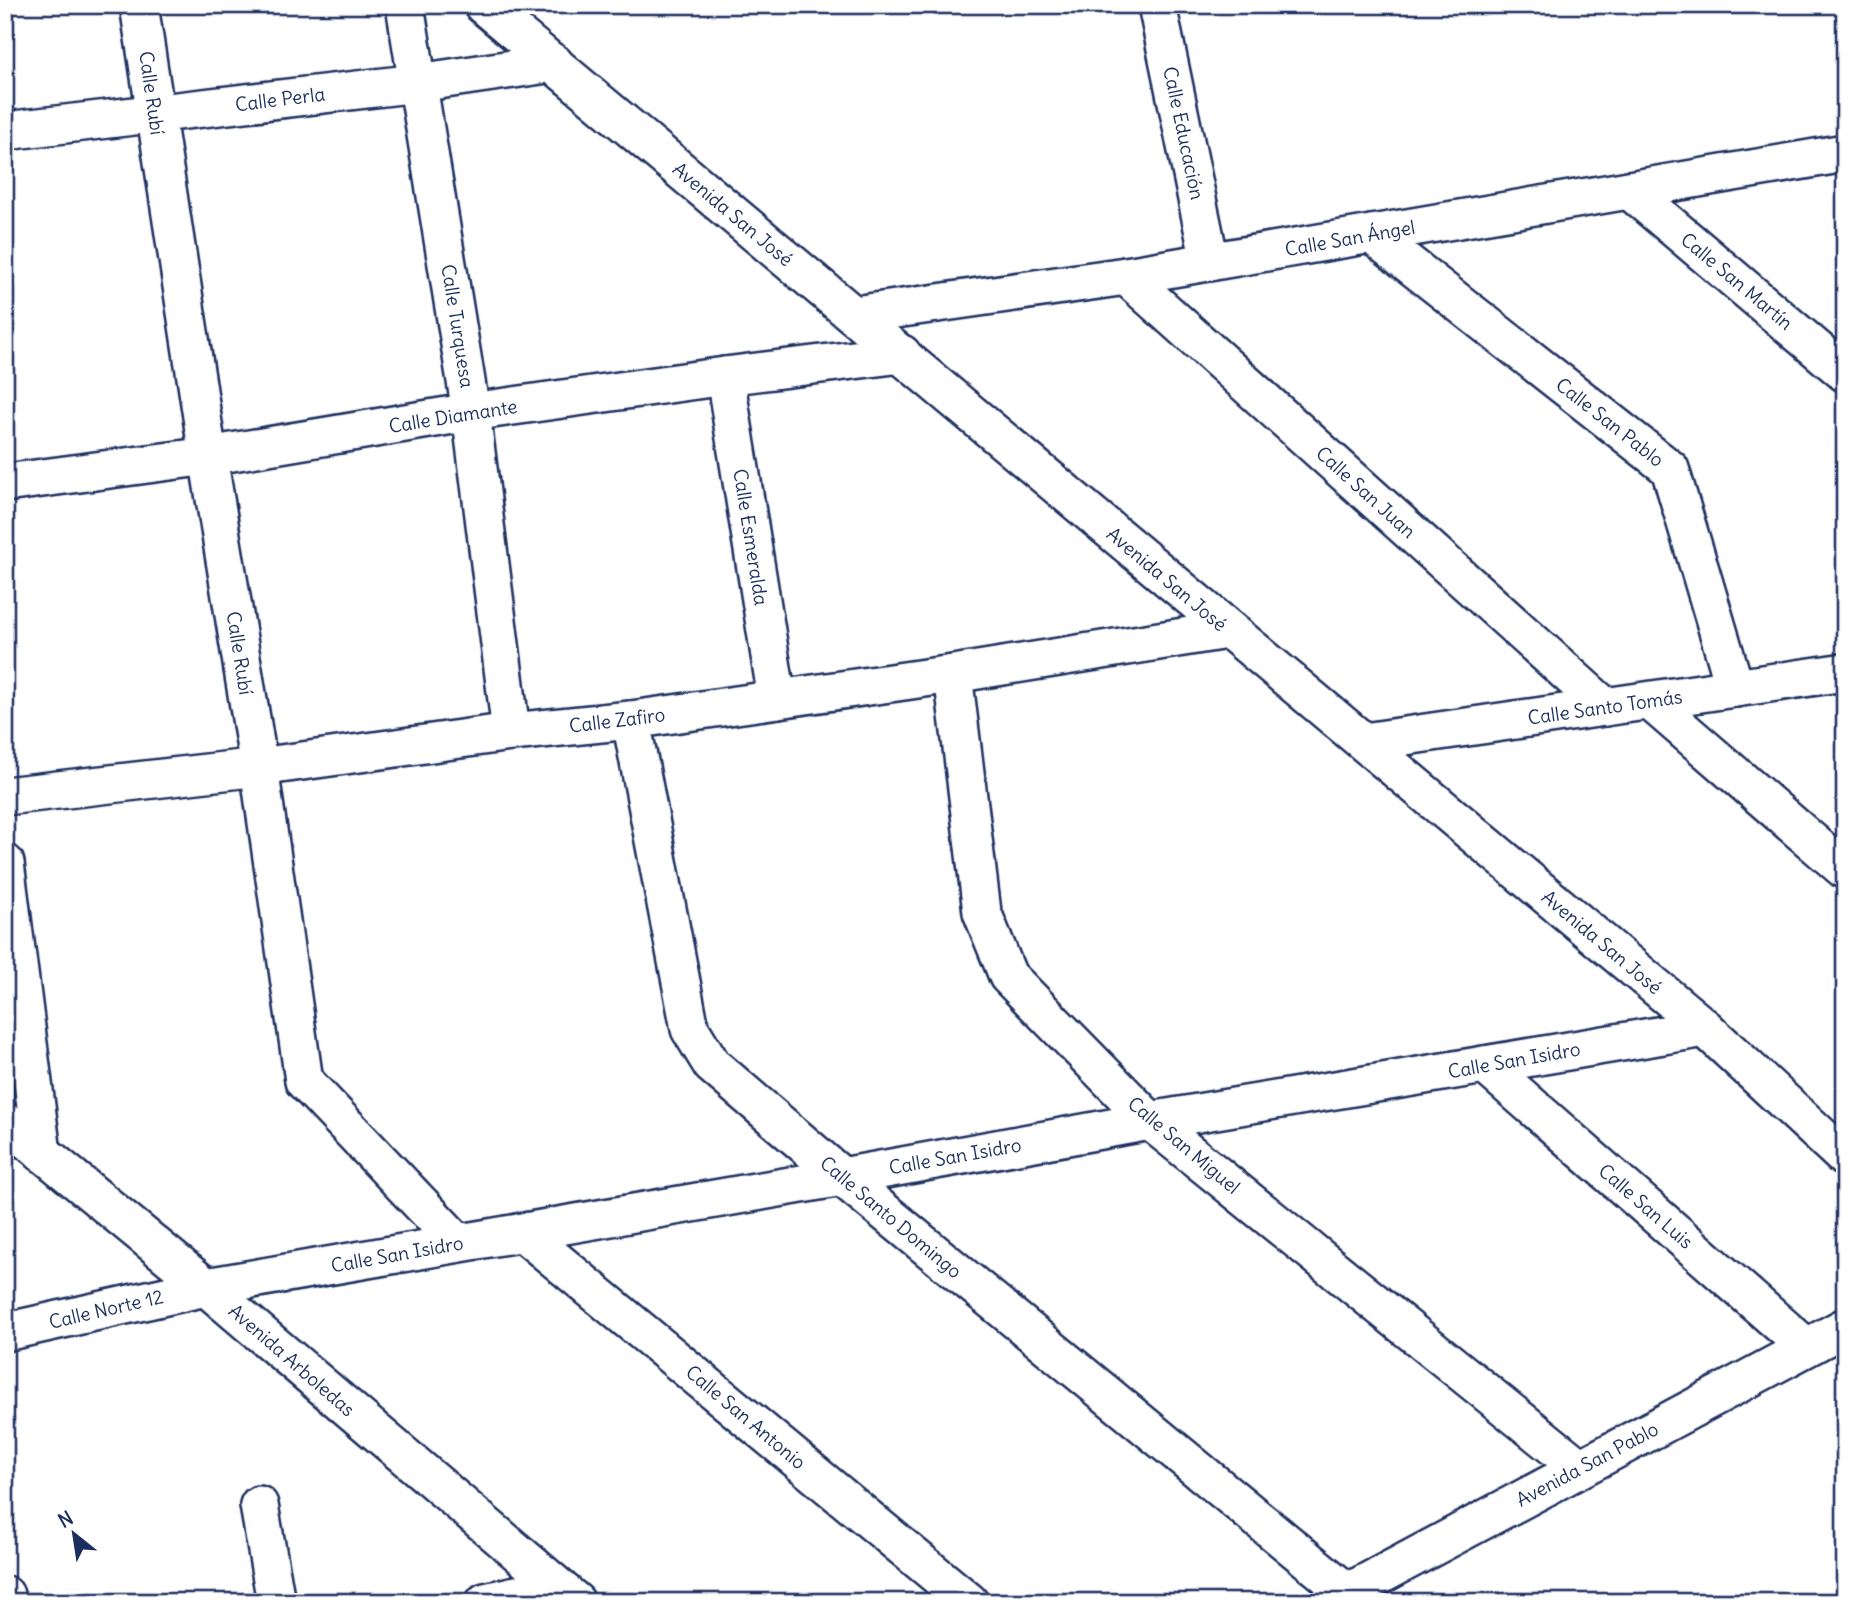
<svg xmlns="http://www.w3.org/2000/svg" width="1850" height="1607" font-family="Delius,sans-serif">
	<rect width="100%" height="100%" fill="#fff"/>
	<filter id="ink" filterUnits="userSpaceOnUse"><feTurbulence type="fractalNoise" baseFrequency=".0143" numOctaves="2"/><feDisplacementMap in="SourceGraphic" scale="14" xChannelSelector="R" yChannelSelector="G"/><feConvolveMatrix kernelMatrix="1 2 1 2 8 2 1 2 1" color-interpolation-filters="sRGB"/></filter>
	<g filter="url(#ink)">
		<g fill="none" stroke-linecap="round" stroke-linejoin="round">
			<g stroke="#1b2f5e" stroke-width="42">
				<g id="minor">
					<polyline points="139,5 208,456 259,767 304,1081 458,1243"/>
					<polyline points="405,5 471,412 511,732"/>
					<polyline points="483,5 1705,1028 1845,1158"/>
					<polyline points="1157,5 1210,262"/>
					<polyline points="5,131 418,83 554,63"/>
					<polyline points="1629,190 1845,373"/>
					<polyline points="1371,234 1670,469 1735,688"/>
					<polyline points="1126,276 1605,707"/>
					<polyline points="854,315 1126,276 1845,153"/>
					<polyline points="725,376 777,699"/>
					<polyline points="5,483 208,456 471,412 725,376 902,354"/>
					<polyline points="953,674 982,912 1008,976 1150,1121 1580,1468"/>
					<polyline points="1650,701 1845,870"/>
					<polyline points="631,720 690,1029 712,1065 842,1177 1348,1593"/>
					<polyline points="1364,742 1845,672"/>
					<polyline points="5,796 259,767 511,732 631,720 953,674 1227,630"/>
					<polyline points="5,863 42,1153"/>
					<polyline points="1485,1065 1806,1347"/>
					<polyline points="5,1122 206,1287 576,1602"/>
					<polyline points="522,1232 969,1602"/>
					<polyline points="5,1332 206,1287 842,1177 1150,1121 1705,1028"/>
					<polyline points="259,1505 276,1602"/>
					<polyline points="5,1595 7,1602"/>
					<polyline points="485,1602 556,1586"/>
					<polyline points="1330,1602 1845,1327"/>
				</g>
			</g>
			<use href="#minor" stroke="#fff" stroke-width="37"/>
		</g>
	</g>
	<g text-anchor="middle" stroke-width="6" stroke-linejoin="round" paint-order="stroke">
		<g font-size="19" fill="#1b2f5e" stroke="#fff">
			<text transform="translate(152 93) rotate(82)" y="7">Calle Rubí</text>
			<text transform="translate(280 99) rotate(-7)" y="7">Calle Perla</text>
			<text transform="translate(1184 133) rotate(78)" y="7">Calle Educación</text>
			<text transform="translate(733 214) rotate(40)" y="7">Avenida San José</text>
			<text transform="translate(1350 238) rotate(-10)" y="7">Calle San Ángel</text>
			<text transform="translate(1737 281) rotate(40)" y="7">Calle San Martín</text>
			<text transform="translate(458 326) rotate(81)" y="7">Calle Turquesa</text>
			<text transform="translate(453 416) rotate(-9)" y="7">Calle Diamante</text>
			<text transform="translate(1610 422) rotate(38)" y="7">Calle San Pablo</text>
			<text transform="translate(1366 492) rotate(42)" y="7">Calle San Juan</text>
			<text transform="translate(751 537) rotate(81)" y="7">Calle Esmeralda</text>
			<text transform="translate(1167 579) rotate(40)" y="7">Avenida San José</text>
			<text transform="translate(240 653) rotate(81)" y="7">Calle Rubí</text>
			<text transform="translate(1605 707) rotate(-8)" y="7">Calle Santo Tomás</text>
			<text transform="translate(617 720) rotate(-7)" y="7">Calle Zafiro</text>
			<text transform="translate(1602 942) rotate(40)" y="7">Avenida San José</text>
			<text transform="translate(1514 1060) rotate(-10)" y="7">Calle San Isidro</text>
			<text transform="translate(1184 1145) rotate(40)" y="7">Calle San Miguel</text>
			<text transform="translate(955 1156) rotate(-10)" y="7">Calle San Isidro</text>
			<text transform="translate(1646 1206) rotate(41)" y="7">Calle San Luis</text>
			<text transform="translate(891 1217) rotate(40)" y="7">Calle Santo Domingo</text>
			<text transform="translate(397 1254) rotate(-10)" y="7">Calle San Isidro</text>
			<text transform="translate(106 1309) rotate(-13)" y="7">Calle Norte 12</text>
			<text transform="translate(292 1360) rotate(41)" y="7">Avenida Arboledas</text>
			<text transform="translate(746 1417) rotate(40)" y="7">Calle San Antonio</text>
			<text transform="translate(1587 1464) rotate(-28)" y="7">Avenida San Pablo</text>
		</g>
	</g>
	<rect width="1850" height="1607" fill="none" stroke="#fff" stroke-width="28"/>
	<rect x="14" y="14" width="1822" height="1579" fill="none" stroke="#1b2f5e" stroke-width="2.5" filter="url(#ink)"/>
	<g transform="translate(74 1534) rotate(330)" stroke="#ffffff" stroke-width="5" paint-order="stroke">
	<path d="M0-5L12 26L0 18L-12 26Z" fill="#1b2f5e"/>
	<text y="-10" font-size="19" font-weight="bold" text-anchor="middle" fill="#1b2f5e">N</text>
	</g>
</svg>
